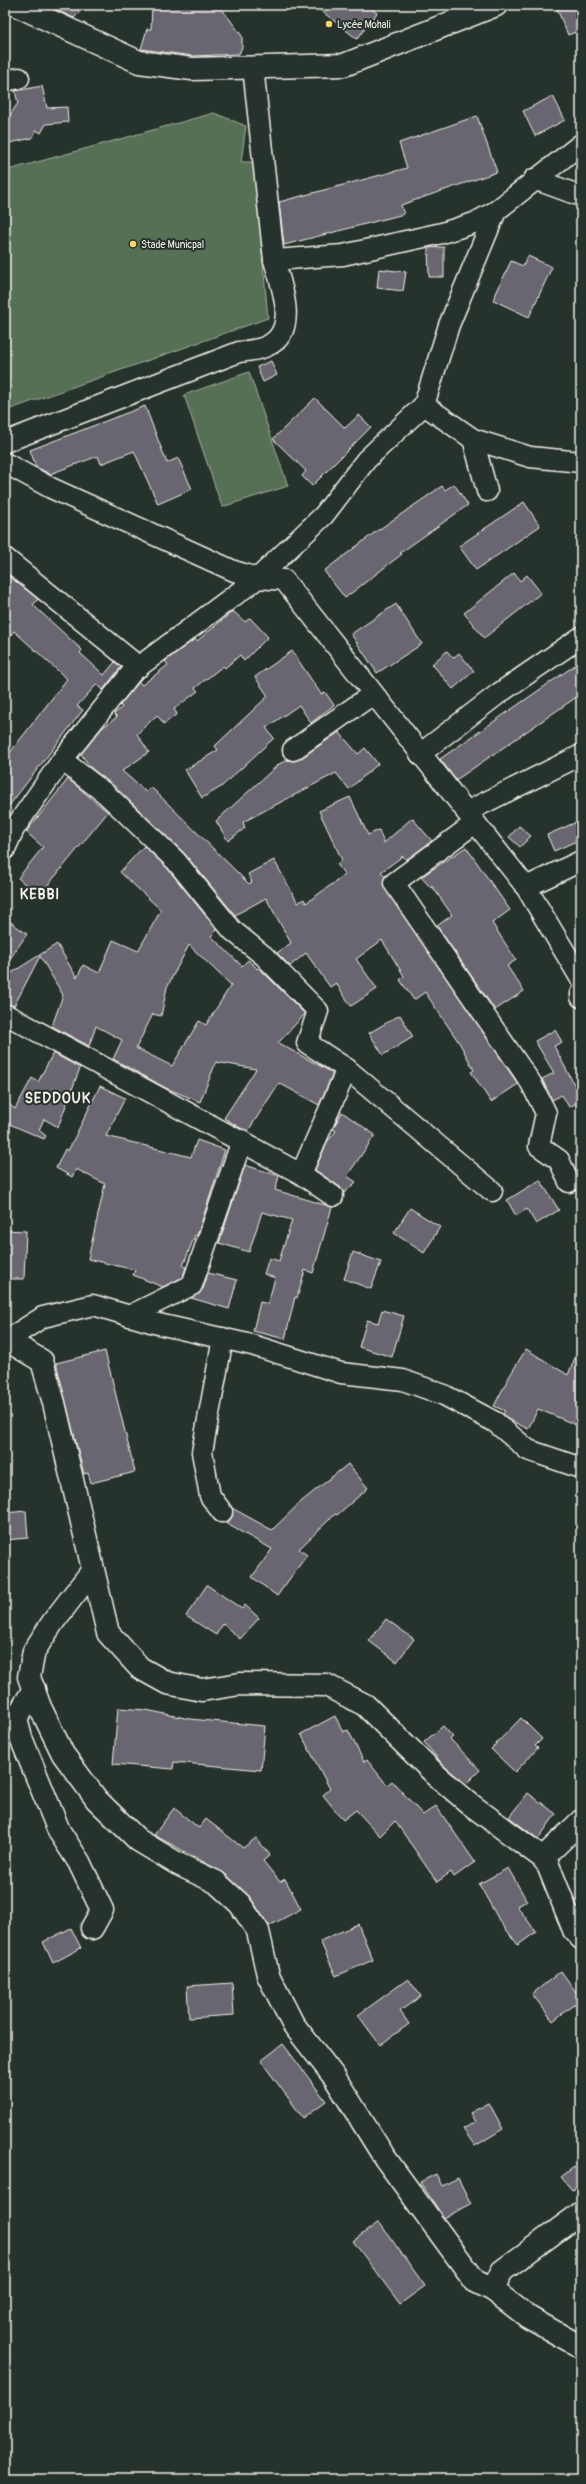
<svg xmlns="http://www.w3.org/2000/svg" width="586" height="2484" font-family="Pangolin,sans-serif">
	<rect width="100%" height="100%" fill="#26332d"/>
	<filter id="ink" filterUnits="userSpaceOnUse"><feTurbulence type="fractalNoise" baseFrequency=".025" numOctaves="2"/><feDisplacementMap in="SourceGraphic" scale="8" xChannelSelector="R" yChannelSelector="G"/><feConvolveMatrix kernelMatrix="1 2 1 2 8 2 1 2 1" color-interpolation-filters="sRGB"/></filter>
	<g filter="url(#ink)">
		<g fill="#577055" stroke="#a6b09e">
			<polygon points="214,113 246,126 241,162 254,162 268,318 5,411 5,171"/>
			<polygon points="249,372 288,486 222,507 184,395"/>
		</g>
		<g fill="#696671" stroke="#f4f1e8" fill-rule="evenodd">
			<polygon points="53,5 87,5 74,18 61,12"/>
			<polygon points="152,5 219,5 242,36 242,47 239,54 193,56 141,49 147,29 151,29"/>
			<polygon points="314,5 367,5 377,13 357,39"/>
			<polygon points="565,5 581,5 581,30 568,35 557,9"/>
			<polygon points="42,86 47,108 67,107 68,122 46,124 41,133 36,130 32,138 5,144 5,116 10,115 18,103 15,91"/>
			<polygon points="553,96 565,120 535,136 523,111"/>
			<polygon points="477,116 497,172 401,205 404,214 284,245 279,202 407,168 399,143"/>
			<polygon points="444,247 444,277 429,277 428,248"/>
			<polygon points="528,256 552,267 529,317 493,300 511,261 523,266"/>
			<polygon points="379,269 406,272 403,291 377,288"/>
			<polygon points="271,361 277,375 263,382 257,367"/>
			<polygon points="315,398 345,428 359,415 371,427 312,486 302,476 306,471 273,439"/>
			<polygon points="145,406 167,463 178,458 192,489 158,504 134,451 101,464 98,456 50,474 36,467 30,450"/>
			<polygon points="454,484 468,505 400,553 402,554 345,598 324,571 374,533 442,486 445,490"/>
			<polygon points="524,502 540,526 476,570 459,546"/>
			<polygon points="5,573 38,599 33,605 82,650 80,653 104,675 115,662 121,667 103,690 97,684 77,706 83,710 5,811 5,759 67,679 14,631 5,643"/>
			<polygon points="514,573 520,581 527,575 541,593 484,638 464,613"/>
			<polygon points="396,604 422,644 377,673 351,634"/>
			<polygon points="233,611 245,622 250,618 268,637 244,661 240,655 225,668 223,666 195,688 198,691 174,709 177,714 164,724 157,715 137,734 149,752 122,771 146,792 151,787 249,884 252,882 248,874 274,860 298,903 304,899 306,903 345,875 337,864 342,860 319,811 350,797 368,835 379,830 384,843 412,818 432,841 406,860 403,856 381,872 385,877 383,884 518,1084 491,1102 471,1072 474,1070 460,1044 425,992 414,1000 400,980 404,976 382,940 356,959 377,989 351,1006 336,983 330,987 306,953 290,966 277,953 291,943 266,898 235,915 184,853 114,786 91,768 81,754 102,728 117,717 114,714 122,707 120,705 139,682 142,685 168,665 165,661 195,639 197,641"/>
			<polygon points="292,651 321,694 325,692 334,705 311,723 299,705 266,728 274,738 221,787 202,798 185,770 218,750 215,746 268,696 255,677"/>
			<polygon points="447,651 453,658 459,653 474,671 453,689 432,664"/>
			<polygon points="581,661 581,694 456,780 440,759"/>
			<polygon points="339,732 358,754 365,748 378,764 349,789 336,773 243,822 245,828 228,841 216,821 279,764 287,760 294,761 300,759"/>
			<polygon points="68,779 108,812 39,896 18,878 43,847 26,832"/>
			<polygon points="581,820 581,839 554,851 547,835"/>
			<polygon points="519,826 531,836 520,847 509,837"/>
			<path d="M144 846 168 869 217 930 211 936 242 966 248 960 258 969 259 968 305 1014 278 1043 333 1073 319 1105 279 1083 248 1131 242 1129 224 1118 256 1069 216 1062 200 1102 166 1088 113 1059 122 1040 96 1026 89 1046 52 1026 63 995 40 956 14 1006 5 1003V977L57 944 77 978 83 965 99 973 113 940 138 951 161 910 120 872ZM189 945 231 985 206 1025 199 1021 172 1066 136 1048 153 1014 161 1016 167 987Z"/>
			<polygon points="466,847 510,910 492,923 516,960 507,966 524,991 495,1010 437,926 452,915 432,886 431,888 421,877"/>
			<polygon points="5,918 27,934 5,966"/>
			<polygon points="400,1015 413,1037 383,1055 369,1033"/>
			<polygon points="555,1030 562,1042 554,1046 576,1088 581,1085 581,1101 569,1107 562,1095 552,1100 542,1079 554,1073 535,1041"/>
			<polygon points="53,1053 80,1068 58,1127 44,1119 39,1130 46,1136 44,1139 5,1122 5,1101 15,1109 32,1078 38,1082"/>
			<polygon points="100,1086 125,1098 106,1136 191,1157 197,1140 225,1150 197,1236 195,1235 183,1266 186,1267 183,1277 163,1287 133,1275 135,1270 88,1259 105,1184 76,1169 72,1177 56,1168 65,1149 68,1151"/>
			<polygon points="342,1112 375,1135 347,1176 356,1182 344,1193 340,1187 315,1170 327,1142 336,1131 333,1129"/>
			<polygon points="245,1165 279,1176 275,1190 332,1207 313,1273 305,1270 297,1298 295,1297 285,1339 253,1331 260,1302 268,1304 275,1278 264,1274 269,1258 279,1261 292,1220 262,1212 249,1252 219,1243"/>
			<polygon points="540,1180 559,1210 536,1224 527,1209 516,1216 507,1200"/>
			<polygon points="410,1208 440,1227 424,1253 394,1233"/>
			<polygon points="5,1230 26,1231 24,1279 5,1279"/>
			<polygon points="353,1252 381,1262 371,1289 344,1279"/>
			<polygon points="208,1273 237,1280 229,1309 191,1298 203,1289"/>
			<polygon points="382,1310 404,1316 392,1357 359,1347 367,1320 378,1323"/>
			<polygon points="581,1343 581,1427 538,1409 528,1429 510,1420 503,1414 505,1411 494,1406 509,1377 526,1349 568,1375"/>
			<polygon points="105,1351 135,1472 91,1483 88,1473 84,1474 56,1363"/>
			<polygon points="348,1464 368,1488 337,1515 335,1514 299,1549 307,1555 277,1596 252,1577 272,1549 225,1523 232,1517 232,1508 272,1530 302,1501"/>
			<polygon points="26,1511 28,1538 5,1540 5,1513"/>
			<polygon points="207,1585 242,1609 245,1605 259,1618 240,1639 223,1624 216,1635 186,1616"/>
			<polygon points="386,1619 414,1639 397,1662 369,1641"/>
			<polygon points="118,1708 146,1710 190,1719 265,1726 261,1770 174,1762 173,1769 113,1764"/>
			<polygon points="335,1716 343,1732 348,1730 364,1762 367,1760 387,1785 392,1781 423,1815 436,1806 475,1862 454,1877 451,1872 437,1882 395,1821 380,1836 356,1810 343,1820 323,1795 330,1789 301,1734"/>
			<polygon points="521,1718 542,1739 535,1746 538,1748 515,1772 491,1749"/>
			<polygon points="443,1726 453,1737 450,1739 480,1770 466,1784 443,1765 424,1742"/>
			<polygon points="528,1793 556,1814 538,1839 509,1817"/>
			<polygon points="174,1808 199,1828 206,1819 243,1848 256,1838 270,1855 263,1861 280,1882 285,1879 301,1909 269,1926 250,1897 224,1873 154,1835"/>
			<polygon points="508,1868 527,1901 517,1906 536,1932 518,1945 499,1920 479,1884"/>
			<polygon points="358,1924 373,1960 336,1976 320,1941"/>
			<polygon points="71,1928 81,1948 53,1963 43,1942"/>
			<polygon points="561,1971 581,1999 553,2021 532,1994"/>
			<polygon points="408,1979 421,1996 400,2011 409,2024 380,2045 358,2015"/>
			<polygon points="232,1983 234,2015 189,2018 187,1986"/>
			<polygon points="283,2044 326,2101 303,2118 261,2061"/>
			<polygon points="489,2103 503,2129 475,2146 463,2129 475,2122 470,2113"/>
			<polygon points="574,2167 581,2176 581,2183 572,2190 561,2177"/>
			<polygon points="436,2174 442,2186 458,2178 471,2204 444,2218 420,2182"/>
			<polygon points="379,2222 425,2286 400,2304 353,2241"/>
		</g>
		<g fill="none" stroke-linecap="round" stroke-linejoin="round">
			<g stroke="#f4f1e8" stroke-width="23">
				<g id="street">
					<polyline points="253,67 274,260"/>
					<polyline points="5,81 19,78"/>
					<polyline points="534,179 581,196"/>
					<polyline points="424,405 473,439 530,457 581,462"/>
					<polyline points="473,439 487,491"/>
					<path d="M5 442 239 352C248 351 259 350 267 346 300 331 281 285 274 260L343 255 442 233 474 223 496 211 581 144"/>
					<polyline points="5,463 51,488 234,571 258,578 284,580 526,887 581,979"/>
					<polyline points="5,558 139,667"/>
					<polyline points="293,750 373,694"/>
					<polyline points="420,754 498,694 581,637"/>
					<polyline points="62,760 106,794 176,861 232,930 264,956 318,1011 307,1043 347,1069 492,1191"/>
					<polyline points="466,812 581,755"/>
					<polyline points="475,823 394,883 531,1083 546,1113 539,1146 559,1160 569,1182"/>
					<polyline points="5,849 14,829 62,760 133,671 258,578 324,515 366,460 424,405 449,325 496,211"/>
					<polyline points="526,887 581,861"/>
					<polyline points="581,994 581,997"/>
					<polyline points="5,1014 301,1174"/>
					<polyline points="333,1196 301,1174 347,1069"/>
					<polyline points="129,1316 192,1285 242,1140"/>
					<polyline points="7,1340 43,1317 93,1305 154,1323 252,1345 341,1373 403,1380 444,1395 495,1422 528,1450 581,1468"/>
					<polyline points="222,1512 210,1496 202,1452 223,1338"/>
				</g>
			</g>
			<g stroke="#f4f1e8" stroke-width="25">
				<g id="secondary">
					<polyline points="16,5 139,62 192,69 344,65 496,5"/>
					<polyline points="5,1339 42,1361 54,1403 108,1633 140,1668 167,1683 202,1690 240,1684 326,1685 365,1705 436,1775 470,1804 543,1858 548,1865 574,1930 581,1938"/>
					<polyline points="93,1570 53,1622 34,1651 29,1677 40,1707 63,1754 97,1800 138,1840 178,1864 216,1882 240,1904 258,1931 268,1975 293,2024 335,2078 385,2158 475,2281 493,2290 528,2317 581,2347"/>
					<polyline points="34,1689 16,1719 21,1738 59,1831 79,1862 102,1910 92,1928"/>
					<polyline points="543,1858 581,1821"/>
					<polyline points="493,2290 502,2271 581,2213"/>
				</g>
			</g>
			<use href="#street" stroke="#26332d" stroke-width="20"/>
			<use href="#secondary" stroke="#26332d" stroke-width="22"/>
		</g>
	</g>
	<g fill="#ffd166" stroke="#26332d" stroke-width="1.5">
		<circle cx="329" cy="24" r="4"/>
		<circle cx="133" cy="244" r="4"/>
	</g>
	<g text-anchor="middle" stroke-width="4" stroke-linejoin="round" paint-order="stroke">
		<g font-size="10" fill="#f4f1e8" stroke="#26332d" text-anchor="start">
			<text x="337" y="28">Lycée Mohali</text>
			<text x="141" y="248">Stade Municpal</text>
		</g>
		<g font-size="14" font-weight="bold" letter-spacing="1" fill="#f4f1e8" stroke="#26332d">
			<text x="40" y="899">KEBBI</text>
			<text x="58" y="1103">SEDDOUK</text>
		</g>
	</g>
	<rect width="586" height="2484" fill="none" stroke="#26332d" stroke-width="20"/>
	<rect x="10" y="10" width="566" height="2464" fill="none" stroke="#f4f1e8" stroke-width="1.5" filter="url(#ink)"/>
</svg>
